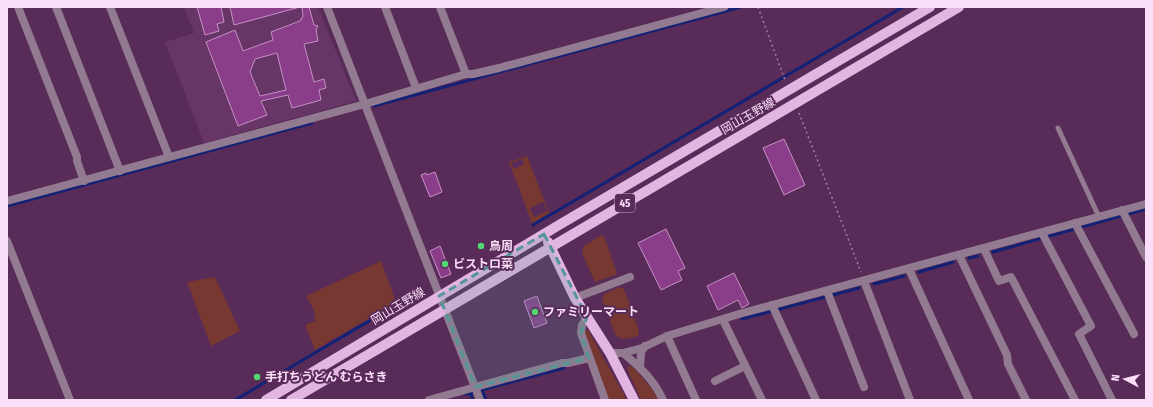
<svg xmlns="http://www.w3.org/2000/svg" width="1153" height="407" font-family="'Fira Sans Condensed','Noto Sans JP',sans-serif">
	<rect width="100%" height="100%" fill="#582b58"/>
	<polygon fill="#673566" points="184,7 318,7 356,101 204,143 165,42 194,33"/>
	<g fill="#773831" fill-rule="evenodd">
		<path d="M527 156 549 213 532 223 509 162ZM523 159 524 164 514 169 511 163ZM543 202 547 211 534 217 530 208Z"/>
		<polygon points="600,236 604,236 617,274 595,282 582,253 584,246"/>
		<path d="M381 261 396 302 315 350 305 325 315 321C316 311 311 304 306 296Z"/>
		<polygon points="215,277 240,331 211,346 187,282"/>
		<path d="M620 287 624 289 639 331 638 336C628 338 622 342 615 334L602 299 604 294Z"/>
		<polygon points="586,330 588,330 627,400 609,400 585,332"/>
		<polygon points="627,366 633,367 652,389 659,400 641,400 628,371"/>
	</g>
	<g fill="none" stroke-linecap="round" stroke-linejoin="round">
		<g stroke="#122175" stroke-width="3">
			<polyline points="374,106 741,7"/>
			<polyline points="7,206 312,123"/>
			<polyline points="533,225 903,7"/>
			<polyline points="993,252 1146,209"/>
			<polyline points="969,258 978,256"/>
			<polyline points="919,272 953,262"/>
			<polyline points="874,284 904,276"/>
			<polyline points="742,319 859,288"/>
			<polyline points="482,390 486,400"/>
			<polyline points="470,393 473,400"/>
			<polyline points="466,394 564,368"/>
			<polyline points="235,400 405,300"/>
		</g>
	</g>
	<g fill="#8a3e89" stroke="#c591c3" fill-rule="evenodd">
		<polygon points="197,7 221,7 224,22 217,24 219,31 205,35"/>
		<polygon points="230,7 300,7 234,25"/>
		<path d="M302 7H309L314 25 318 26 316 29 318 41 304 44 314 82 324 79 326 88 319 90 321 100 292 108 288 95 261 101 267 115 238 126 206 42 235 30 243 51 273 40 271 32 300 21 303 16ZM277 53 286 90 260 96 250 72 255 59Z"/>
		<polygon points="784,139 805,185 784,195 763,148"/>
		<polygon points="435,172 442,192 430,197 421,175 426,173 427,175"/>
		<polygon points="666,229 685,268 678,271 682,280 661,290 638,243"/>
		<polygon points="440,246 451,274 441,278 430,251"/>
		<polygon points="734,273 749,304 742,308 738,300 718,310 707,286"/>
		<polygon points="537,296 547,323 534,328 524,301"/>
	</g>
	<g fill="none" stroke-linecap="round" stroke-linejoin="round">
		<g stroke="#a37da2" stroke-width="1.5" stroke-dasharray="2 3" stroke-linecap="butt">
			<polyline points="758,7 785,80"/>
			<polyline points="799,113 861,272"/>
		</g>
		<polyline stroke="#927b90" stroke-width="5" points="1058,128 1099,217"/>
		<g stroke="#927b90" stroke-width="8">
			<polyline points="18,7 77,157 77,161 84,181"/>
			<polyline points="56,7 120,171"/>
			<polyline points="110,7 169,157"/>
			<polyline points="385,7 416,88"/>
			<polyline points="440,7 466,74"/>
			<polyline points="7,201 365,104 466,74 473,74 499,68 724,7"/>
			<polyline points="1122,210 1146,257"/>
			<polyline points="1075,223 1134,334"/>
			<polyline points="1042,233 1091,326 1079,334 1112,400"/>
			<polyline points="7,241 70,400"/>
			<polyline points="984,249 999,281 1011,277 1075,400"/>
			<polyline points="959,255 1007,355 1008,364 1026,400"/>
			<polyline points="909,269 969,400"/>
			<polyline points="864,281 910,400"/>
			<polyline points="827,291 864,387"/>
			<polyline points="575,298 630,277"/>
			<polyline points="772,305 816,400"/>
			<polyline points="445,310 480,400"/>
			<polyline points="587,317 582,325 581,333 605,400"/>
			<polyline points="723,320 762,400"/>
			<polyline points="667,336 696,400"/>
			<polyline points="610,353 623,353 642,348 667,336 739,314 1146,204"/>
			<path d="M623 353C640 367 654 380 663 400"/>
			<polyline points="640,368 641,352 645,346"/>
			<polyline points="715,381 745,366"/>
			<polyline points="429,400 562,363 568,363 589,358"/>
		</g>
		<polyline stroke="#927b90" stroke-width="8" points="327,7 445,310"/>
		<g stroke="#e3b5e1" stroke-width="10">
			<polyline points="548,242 575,298 610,353 634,400"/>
			<polyline points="266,400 559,225 930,7"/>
			<polyline points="291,400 959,7"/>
		</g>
	</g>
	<path fill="#569698" fill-opacity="0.2" stroke="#569698" stroke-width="3" stroke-dasharray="8 5" stroke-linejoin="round" d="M544 234 587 317 581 333 589 358 475 387 439 296Z"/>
	<g fill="#55d671" stroke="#582b58" stroke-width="1.5">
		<circle cx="481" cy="246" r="4"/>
		<circle cx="445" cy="264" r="4"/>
		<circle cx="535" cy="312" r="4"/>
		<circle cx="257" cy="377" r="4"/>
	</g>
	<g text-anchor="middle" stroke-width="4" stroke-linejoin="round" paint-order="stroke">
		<rect fill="#582b58" stroke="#caa9c9" stroke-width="1" x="615" y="194" width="20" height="18" rx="3"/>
		<g font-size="11" font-weight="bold" fill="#fbdff9">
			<text x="625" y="207">45</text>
		</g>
		<g font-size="12" fill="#fbdff9" stroke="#582b58">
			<text transform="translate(748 116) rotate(-30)" y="4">岡山玉野線</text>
			<text transform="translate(398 306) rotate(-31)" y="4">岡山玉野線</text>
		</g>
		<g font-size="12" font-weight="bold" fill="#fbdff9" stroke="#582b58" text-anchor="start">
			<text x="489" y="250">鳥周</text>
			<text x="453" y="268">ビストロ菜</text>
			<text x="543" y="316">ファミリーマート</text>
			<text x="265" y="381">手打ちうどん むらさき</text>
		</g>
	</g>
	<rect width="1153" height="407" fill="none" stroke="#fbdff9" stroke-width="16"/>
	<g transform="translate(1125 379) rotate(277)" stroke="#582b58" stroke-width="3" paint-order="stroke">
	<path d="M0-3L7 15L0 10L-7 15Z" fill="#fbdff9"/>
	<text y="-6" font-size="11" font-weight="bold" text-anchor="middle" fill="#fbdff9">N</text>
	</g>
</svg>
